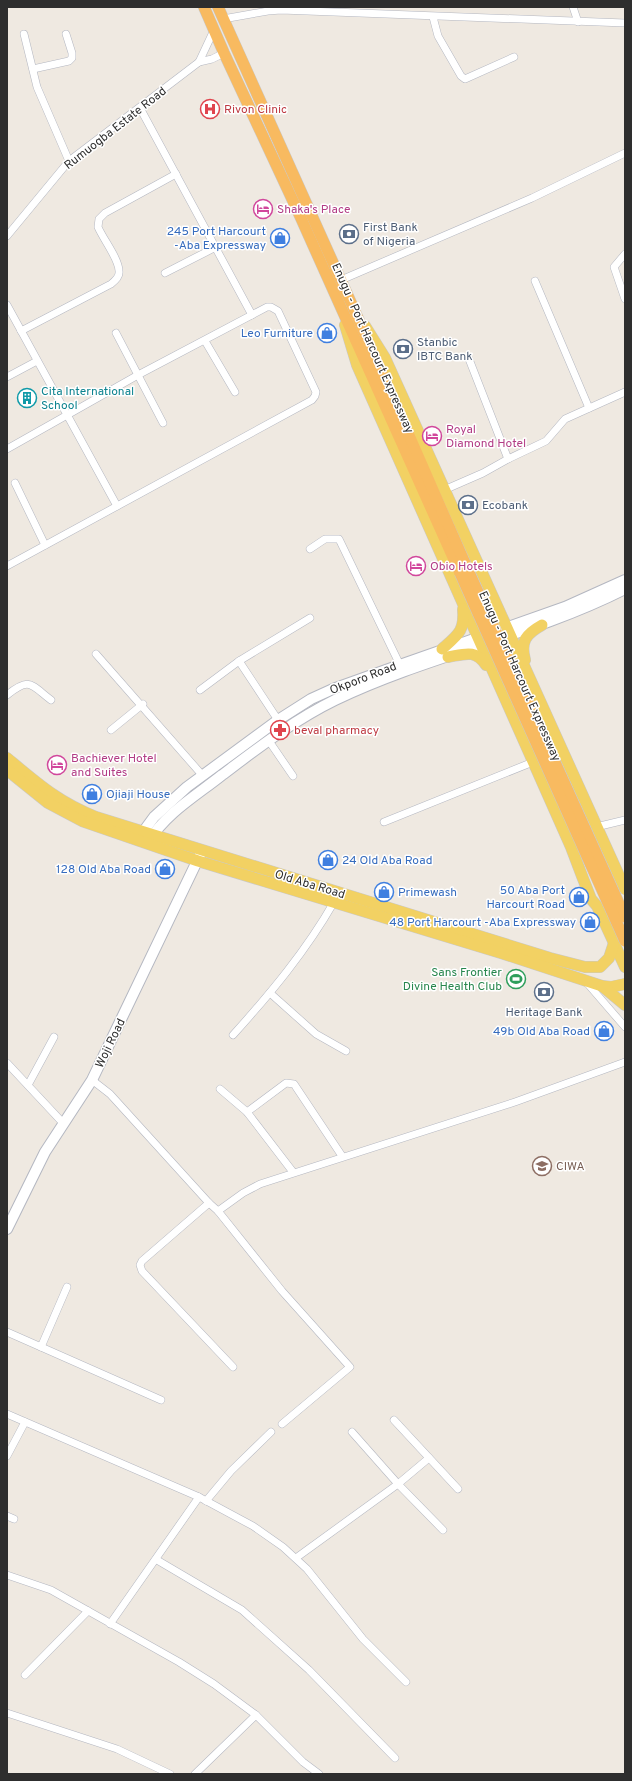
<svg xmlns="http://www.w3.org/2000/svg" width="632" height="1781" font-family="Overpass,sans-serif">
	<rect width="100%" height="100%" fill="#efe9e1"/>
	<g fill="none" stroke-linecap="round" stroke-linejoin="round">
		<g stroke="#b4b7c1" stroke-width="8">
			<g id="minor">
				<polyline points="573,7 578,22"/>
				<polyline points="433,17 438,36 461,76 465,79 514,57"/>
				<polyline points="223,19 268,11 281,10 625,23"/>
				<polyline points="24,34 37,87 69,161"/>
				<polyline points="199,62 214,30"/>
				<polyline points="33,69 69,61 72,58 72,53 66,34"/>
				<polyline points="140,108 252,315"/>
				<polyline points="7,236 69,161 199,62 212,59 224,53"/>
				<polyline points="625,254 614,267 625,299"/>
				<polyline points="165,273 216,247"/>
				<polyline points="341,280 532,198 625,153"/>
				<polyline points="535,281 589,408"/>
				<polyline points="7,305 117,506"/>
				<path d="M21 331 111 284C115 281 120 277 119 271 119 259 103 239 98 227L99 219 105 213 176 174"/>
				<polyline points="116,333 163,423"/>
				<polyline points="205,341 235,392"/>
				<polyline points="469,359 508,459"/>
				<polyline points="7,377 37,361"/>
				<polyline points="7,449 138,375 267,307 271,307 278,311 316,392 315,396 312,400 7,566"/>
				<polyline points="15,483 45,545"/>
				<polyline points="444,490 483,473 508,459 546,441 565,419 625,392"/>
				<polyline points="310,549 325,539 339,539 400,665"/>
				<polyline points="96,654 203,776"/>
				<polyline points="239,661 278,720"/>
				<polyline points="200,690 239,661 310,618"/>
				<path d="M7 695C30 677 30 684 51 700"/>
				<polyline points="111,730 143,704"/>
				<polyline points="269,741 293,776"/>
				<polyline points="384,822 533,762"/>
				<polyline points="596,827 625,820"/>
				<polyline points="587,983 625,1027"/>
				<polyline points="270,993 316,1034 346,1051"/>
				<path d="M233 1035C270 994 306 951 334 902"/>
				<polyline points="7,1063 63,1123"/>
				<polyline points="92,1080 110,1094 209,1203 218,1211 282,1291 350,1367 282,1424"/>
				<polyline points="28,1085 54,1037"/>
				<polyline points="220,1089 247,1112 293,1172"/>
				<polyline points="247,1112 286,1083 294,1084 342,1156"/>
				<polyline points="209,1203 142,1261 140,1265 142,1271 233,1367"/>
				<polyline points="218,1211 243,1193 260,1184 515,1102 625,1062"/>
				<polyline points="7,1332 41,1347 67,1287"/>
				<polyline points="41,1347 161,1400"/>
				<polyline points="7,1414 199,1497 253,1526 283,1547 307,1569 363,1639 406,1682"/>
				<polyline points="394,1420 458,1489"/>
				<polyline points="352,1432 398,1484 443,1530"/>
				<polyline points="7,1456 25,1422"/>
				<polyline points="206,1501 231,1471 271,1432"/>
				<polyline points="7,1516 14,1519"/>
				<polyline points="296,1558 398,1484 429,1458"/>
				<polyline points="157,1560 242,1610 309,1670 395,1758"/>
				<polyline points="7,1575 51,1590 179,1662 214,1684 256,1715 303,1762 319,1774"/>
				<polyline points="110,1624 199,1497"/>
				<polyline points="25,1675 88,1611"/>
				<polyline points="7,1713 117,1749 170,1774"/>
				<polyline points="195,1774 256,1715"/>
			</g>
		</g>
		<g stroke="#b4b7c1" stroke-width="12">
			<g id="secondary">
				<polyline points="141,838 143,832 154,817 187,787 278,720 311,699 333,689 400,665 565,607 625,580"/>
				<path d="M149 841C166 813 197 795 222 775 258 748 294 720 335 700 429 655 532 636 625 589"/>
				<polyline points="7,1229 45,1152 92,1080 200,855"/>
			</g>
		</g>
		<g stroke="#c9c9c9" stroke-width="12">
			<g id="primary">
				<polyline points="345,325 357,365 571,847 582,876 591,899 597,906 625,967"/>
				<polyline points="365,326 385,358 625,889"/>
				<path d="M442 649C458 635 465 631 463 609"/>
				<path d="M448 657C465 654 475 649 486 665"/>
				<path d="M525 660C520 641 526 634 542 625"/>
				<path d="M7 758C37 783 58 802 96 817L550 958 585 967H600L609 958 614 943"/>
				<polyline points="7,770 48,803 82,821 198,861 501,953 602,986 611,987 625,984"/>
				<polyline points="602,986 625,1005"/>
			</g>
		</g>
		<g stroke="#c9c9c9" stroke-width="12">
			<g id="trunk">
				<polyline points="204,7 224,53 300,216 460,573"/>
				<polyline points="218,7 352,305 468,570"/>
			</g>
		</g>
		<use href="#minor" stroke="#fff" stroke-width="7"/>
		<use href="#secondary" stroke="#fff" stroke-width="10"/>
		<use href="#primary" stroke="#f2d163" stroke-width="11"/>
		<use href="#trunk" stroke="#f8ba60" stroke-width="11"/>
		<g stroke="#c9c9c9" stroke-width="12" stroke-linecap="butt">
			<g id="trunk-bridge">
				<polyline points="468,570 625,917"/>
				<polyline points="460,573 625,941"/>
			</g>
		</g>
		<use href="#trunk-bridge" stroke="#f8ba60" stroke-width="11"/>
	</g>
	<defs>
		<g id="hospital-ring" transform="scale(1)"><circle r="9.5" fill="#fff" stroke="#e0444e" stroke-width="1.5"/><path d="M-5-5h3v3.5h4V-5h3V5h-3V1.5h-4V5h-3Z" fill="#e0444e"/></g>
		<g id="hotel-ring" transform="scale(1)"><circle r="9.5" fill="#fff" stroke="#d1479c" stroke-width="1.5"/><path d="M-6-4.5h1.5V1H6V5H4.5V3h-9V5H-6ZM-4 0a1.8 1.8 0 1 1 3.6 0ZM.5 0V-2.5h3Q6-2.5 6 0Z" fill="#d1479c"/></g>
		<g id="bank-ring" transform="scale(1)"><circle r="9.5" fill="#fff" stroke="#5c6f8a" stroke-width="1.5"/><path d="M-6-4H6V4H-6ZM0-2.3a2.3 2.3 0 1 0 0 4.6a2.3 2.3 0 1 0 0-4.6Z" fill="#5c6f8a"/></g>
		<g id="shop-ring" transform="scale(1)"><circle r="9.5" fill="#fff" stroke="#3f7fe0" stroke-width="1.5"/><path d="M-5-2.5h2.3a2.7 3.5 0 0 1 5.4 0H5L5.5 6h-11ZM-1.5-2.5h3a1.5 2.3 0 0 0-3 0Z" fill="#3f7fe0"/></g>
		<g id="building-ring" transform="scale(1)"><circle r="9.5" fill="#fff" stroke="#0f9aa8" stroke-width="1.5"/><path d="M-4-6H4V6H1V3H-1V6H-4ZM-2.5-4.3h1.7v1.8h-1.7ZM.8-4.3h1.7v1.8H.8ZM-2.5-1h1.7V.8h-1.7ZM.8-1h1.7V.8H.8Z" fill="#0f9aa8"/></g>
		<g id="pharmacy-ring" transform="scale(1)"><circle r="9.5" fill="#fff" stroke="#e0444e" stroke-width="1.5"/><path d="M-2-6h4v4h4v4h-4v4h-4v-4h-4v-4h4Z" fill="#e0444e"/></g>
		<g id="stadium-ring" transform="scale(1)"><circle r="9.5" fill="#fff" stroke="#2e9e5b" stroke-width="1.5"/><path d="M0-5a6.5 5 0 1 0 0 10a6.5 5 0 1 0 0-10ZM-3.5-1.8h7v3.6h-7Z" fill="#2e9e5b"/></g>
		<g id="university-ring" transform="scale(1)"><circle r="9.5" fill="#fff" stroke="#8d6e63" stroke-width="1.5"/><path d="M0-5L7-2L0 1L-7-2ZM-4 1L0 2.5L4 1V4Q0 6-4 4Z" fill="#8d6e63"/></g>
	</defs>
	<g fill-rule="evenodd">
		<use href="#hospital-ring" x="210" y="109"/>
		<use href="#hotel-ring" x="263" y="209"/>
		<use href="#bank-ring" x="349" y="234"/>
		<use href="#shop-ring" x="280" y="238"/>
		<use href="#shop-ring" x="327" y="333"/>
		<use href="#bank-ring" x="403" y="349"/>
		<use href="#building-ring" x="27" y="398"/>
		<use href="#hotel-ring" x="432" y="436"/>
		<use href="#bank-ring" x="468" y="505"/>
		<use href="#hotel-ring" x="416" y="566"/>
		<use href="#pharmacy-ring" x="280" y="730"/>
		<use href="#hotel-ring" x="57" y="765"/>
		<use href="#shop-ring" x="92" y="794"/>
		<use href="#shop-ring" x="328" y="860"/>
		<use href="#shop-ring" x="165" y="869"/>
		<use href="#shop-ring" x="384" y="892"/>
		<use href="#shop-ring" x="579" y="897"/>
		<use href="#shop-ring" x="590" y="922"/>
		<use href="#stadium-ring" x="516" y="979"/>
		<use href="#bank-ring" x="544" y="992"/>
		<use href="#shop-ring" x="604" y="1031"/>
		<use href="#university-ring" x="542" y="1166"/>
	</g>
	<g text-anchor="middle" stroke-width="3" stroke-linejoin="round" paint-order="stroke">
		<g font-size="12" fill="#be3a42" stroke="#fff" text-anchor="start">
			<text x="224" y="113">Rivon Clinic</text>
			<text x="294" y="734">beval pharmacy</text>
		</g>
		<g font-size="12" fill="#2e2e2e" stroke="#fff">
			<text transform="translate(115 128) rotate(-38)" y="4">Rumuogba Estate Road</text>
			<text transform="translate(373 348) rotate(66)" y="4">Enugu - Port Harcourt Expressway</text>
			<text transform="translate(520 676) rotate(66)" y="4">Enugu - Port Harcourt Expressway</text>
			<text transform="translate(363 678) rotate(-21)" y="4">Okporo Road</text>
			<text transform="translate(310 884) rotate(17)" y="4">Old Aba Road</text>
			<text transform="translate(110 1043) rotate(-64)" y="4">Woji Road</text>
		</g>
		<g font-size="12" fill="#b23c85" stroke="#fff" text-anchor="start">
			<text x="277" y="213">Shaka's Place</text>
			<text x="446" y="433">Royal<tspan x="446" dy="14">Diamond Hotel</tspan></text>
			<text x="430" y="570">Obio Hotels</text>
			<text x="71" y="762">Bachiever Hotel<tspan x="71" dy="14">and Suites</tspan></text>
		</g>
		<g font-size="12" fill="#4e5e75" stroke="#fff" text-anchor="start">
			<text x="363" y="231">First Bank<tspan x="363" dy="14">of Nigeria</tspan></text>
			<text x="417" y="346">Stanbic<tspan x="417" dy="14">IBTC Bank</tspan></text>
			<text x="482" y="509">Ecobank</text>
			<text x="544" y="1016" text-anchor="middle">Heritage Bank</text>
		</g>
		<g font-size="12" fill="#366cbe" stroke="#fff" text-anchor="end">
			<text x="266" y="235">245 Port Harcourt<tspan x="266" dy="14">-Aba Expressway</tspan></text>
			<text x="313" y="337">Leo Furniture</text>
			<text x="106" y="798" text-anchor="start">Ojiaji House</text>
			<text x="342" y="864" text-anchor="start">24 Old Aba Road</text>
			<text x="151" y="873">128 Old Aba Road</text>
			<text x="565" y="894">50 Aba Port<tspan x="565" dy="14">Harcourt Road</tspan></text>
			<text x="398" y="896" text-anchor="start">Primewash</text>
			<text x="576" y="926">48 Port Harcourt -Aba Expressway</text>
			<text x="590" y="1035">49b Old Aba Road</text>
		</g>
		<g font-size="12" fill="#0d838f" stroke="#fff" text-anchor="start">
			<text x="41" y="395">Cita International<tspan x="41" dy="14">School</tspan></text>
		</g>
		<g font-size="12" fill="#27864d" stroke="#fff" text-anchor="end">
			<text x="502" y="976">Sans Frontier<tspan x="502" dy="14">Divine Health Club</tspan></text>
		</g>
		<g font-size="12" fill="#785e54" stroke="#fff" text-anchor="start">
			<text x="556" y="1170">CIWA</text>
		</g>
	</g>
	<rect width="632" height="1781" fill="none" stroke="#2e2e2e" stroke-width="16"/>
</svg>
